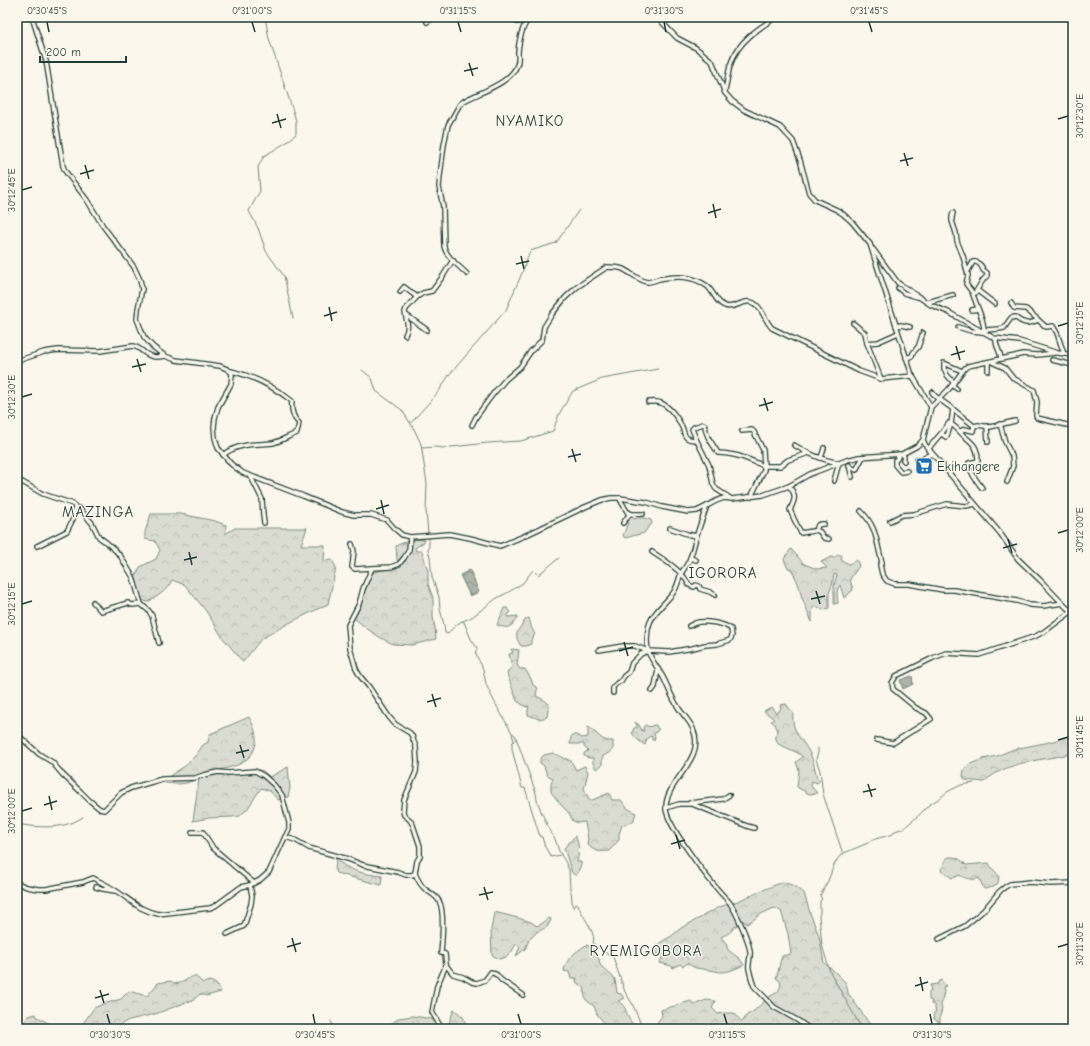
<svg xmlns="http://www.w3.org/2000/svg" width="1090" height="1046" font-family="'Comic Neue',sans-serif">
	<defs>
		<pattern id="forest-crowns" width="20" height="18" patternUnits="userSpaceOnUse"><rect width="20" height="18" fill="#dbdcd1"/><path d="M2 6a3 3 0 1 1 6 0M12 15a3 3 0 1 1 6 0" fill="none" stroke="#bcbeb4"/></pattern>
		<pattern id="water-waves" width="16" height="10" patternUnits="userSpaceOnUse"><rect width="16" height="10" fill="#adb4aa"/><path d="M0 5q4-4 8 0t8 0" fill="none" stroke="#8c948b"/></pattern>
	</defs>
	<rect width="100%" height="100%" fill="#fbf7ec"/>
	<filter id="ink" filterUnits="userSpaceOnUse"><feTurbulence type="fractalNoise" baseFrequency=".025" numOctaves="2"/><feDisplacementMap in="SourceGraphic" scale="8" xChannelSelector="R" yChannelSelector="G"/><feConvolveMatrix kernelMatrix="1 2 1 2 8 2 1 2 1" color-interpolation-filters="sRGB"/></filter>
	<g filter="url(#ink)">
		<g fill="url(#forest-crowns)" stroke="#7d8c82">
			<path d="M151 514H181L215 521 226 525 225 534 235 528H307L301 545H325L324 561 332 560 336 568 328 604 291 622 261 639 243 662 223 638 206 611 185 585 172 580C167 591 157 597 147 602L140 599 132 584 140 567 156 559 160 550 155 541 145 539V532Z"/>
			<polygon points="414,539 424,540 424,542 415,548 416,551 422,551 428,571 428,584 433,598 433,617 435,628 436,639 412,645 393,644 381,638 366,628 354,618 372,573 382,570 396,568 403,563 397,560 396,546 400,544"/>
			<path d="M791 549 804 564 817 569 827 568 821 562 831 557 834 558 839 554 842 556 841 560 849 564 857 560 859 566 850 579 853 590 844 598 840 585C836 589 837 598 838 603L834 604V586L837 575 834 574 832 586 829 593V608L823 610 816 606 812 611V622L802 598 798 583 792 570 787 567 784 559Z"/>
			<path d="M504 608H507L511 612 508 615V617L518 616C512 627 509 630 497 625Z"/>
			<path d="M529 618C531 624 531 629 535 634L531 640V644L526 646H521C515 637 515 634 522 625 524 621 525 619 529 618Z"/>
			<polygon points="511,649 519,650 517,665 520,669 525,669 531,679 533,685 538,688 537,690 536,696 544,700 549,704 547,717 539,719 528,715 528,710 529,706 526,707 517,701 507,674 508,671 512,667 509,654 513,653"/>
			<path d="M786 704 793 713C791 734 804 739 811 756 814 763 815 770 817 778L820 780 817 783 812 781 811 786 817 793 809 794 797 787 799 770 796 762 803 757 796 752 778 744 775 736 778 731 775 724 771 721 774 719 764 711 771 707 776 713 781 709 780 705Z"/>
			<path d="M249 717C258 733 261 750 243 762 237 767 214 771 205 773 200 775 197 780 192 781 184 785 174 784 165 783L171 775 185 766 196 755 203 745 208 742 210 734Z"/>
			<path d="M635 722 639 725 642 731H644L643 729 644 726 646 725 649 727 654 725H656L657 728 659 729 654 734 655 737 654 740H652V737L651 736 647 738 645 745C640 742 635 738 632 733L634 728 638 727Z"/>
			<path d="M588 727C599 733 600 742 613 741V750L602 757V765L596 769 593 763V758H589L584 756V753L588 751 584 747V744H570L571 737 573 735H576L582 738 588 737Z"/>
			<path d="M1073 736V753C1043 761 1008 760 984 782L965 780 963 776 964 769 968 765 983 759 997 756 1014 749 1045 743Z"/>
			<path d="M553 753 571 761 576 770 585 766 588 772 584 789 590 801 609 793 612 800H621L627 808 636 813 633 822 622 825 619 834V840L609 851C598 852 595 852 587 844L588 839 585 822 578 823 573 821 569 813 562 806 551 792V784L553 778 547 775 544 766 540 763V759L544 755Z"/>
			<polygon points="288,767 290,788 288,797 278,800 270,791 261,788 248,808 240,816 232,817 209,818 193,821 199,778 207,775 243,772 254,769 263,771 270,777"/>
			<path d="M575 836C580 845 579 852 577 862H581V865L576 876 572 873 564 848Z"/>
			<path d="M949 857C958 857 960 859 966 865L989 863 991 867 999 876 998 883 994 887 984 889 979 878C972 881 965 878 959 875L956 877 952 878 941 870 946 859Z"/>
			<path d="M336 859C348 871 365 874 382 876L381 885 336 873 335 870Z"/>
			<path d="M782 882 795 886 804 893 810 913 819 936 824 963 834 971 846 983 848 993 873 1029H669L667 1026 664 1025 662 1029H659L656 1024 662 1016 661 1010 691 1001 694 1005 706 1000 716 1001 712 1008 718 1014 725 1013H734L742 1022 747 1015 754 1011 769 997 778 992 781 985 780 981 776 978C779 971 779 964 782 956L791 954 788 934 781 911 774 908 761 914 747 924 741 919 733 903Z"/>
			<path d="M728 904 734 913 738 925 734 927C731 933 727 934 721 937L726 943 728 950 740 959 744 965C737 968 729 972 722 972 717 972 713 970 709 970 698 968 697 970 687 963L683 967 680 964 673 968 671 966 660 963 662 958 661 954H656L653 950 658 944 673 935 681 928 702 917 708 912 713 911 717 908Z"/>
			<path d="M494 912 518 918 531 922 537 926C542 925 545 920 550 918L551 920 547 927 537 932 529 940 525 949 516 956 520 947 516 944C511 953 510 957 499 959L492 955 491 930Z"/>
			<path d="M586 945 591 947 599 959 600 965 615 979 617 993 621 994 624 998 618 1001C624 1005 625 1008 627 1014 629 1020 633 1023 634 1029H609L597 1014 594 1006 586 1000 584 992 585 988 576 982 577 978 571 979 569 972 564 971C565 959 577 951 586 945Z"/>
			<path d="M195 976 203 983 210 981 216 984 221 992 206 996 200 994 193 1000 155 1014 129 1020 112 1029H79L94 1008 103 1004 121 999 129 991 147 996 158 983 171 981C179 988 186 978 195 976Z"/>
			<polygon points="941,980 946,986 943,987 944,992 941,1005 942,1009 940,1016 940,1023 934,1019 933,1014 936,1012 934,1005 931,1004 932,1001 929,1000 929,991 931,991 930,985 938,984 938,982"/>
			<polygon points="454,1009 463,1017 468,1029 447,1029"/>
			<polygon points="17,1013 19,1019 24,1022 29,1016 36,1014 37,1017 56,1027 56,1029 17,1029"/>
			<polygon points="413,1016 432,1019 437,1029 384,1029 399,1018"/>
		</g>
		<path fill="#dbdcd1" stroke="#7d8c82" d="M631 516 634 519C640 517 645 518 651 520L652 524 649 526 644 533 625 538 623 536 630 517Z"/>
		<g fill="url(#water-waves)" stroke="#74847b">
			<polygon points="470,570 479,592 470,596 460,575"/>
			<polygon points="912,676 913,684 903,689 900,680"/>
		</g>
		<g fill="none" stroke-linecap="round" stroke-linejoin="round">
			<g stroke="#74847b" stroke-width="1">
				<polyline points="265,17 269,39 293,111 296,121 296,134 287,142 264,156 258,167 260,191 249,211 258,228 266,251 284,276 293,318"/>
				<polyline points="362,370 372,378 376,391 402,410 414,429 421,444 427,484 426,511 428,534"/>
				<polyline points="411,423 439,391 449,375 506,310 522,273 530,251 556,243 579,210"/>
				<polyline points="422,448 436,447 443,448 487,443 521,441 553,431 559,414 573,391 602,379 658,369"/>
				<path d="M429 537V545L428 550 430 557 432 577 439 597 440 609 444 625 445 633 447 634 456 625 462 621 464 622 471 639 477 648V650L475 652C477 658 481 663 483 669 484 674 485 679 486 684 493 701 503 717 512 733L515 735 536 793 537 800 541 811 551 834 555 839 559 851 566 863 569 870 570 889C572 894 572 900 572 905L574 908 576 904H578C581 915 597 933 593 943L600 949 613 957 625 992 632 1003 643 1029"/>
				<polyline points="463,621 472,617 497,598 507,593 523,583 533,570 538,575 559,558"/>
				<polyline points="512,734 514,741 512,743 512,749 522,788 525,788 540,837 542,837 545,847 551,857 560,855"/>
				<polyline points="818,748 818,752 816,759 820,771 823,794 843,854"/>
				<path d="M17 824C33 827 55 829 71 823 75 822 79 819 83 817"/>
				<polyline points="331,1021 334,1029"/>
				<polyline points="862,1029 830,972 822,945 819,916 820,913 820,901 822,899 820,896 825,886 828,881 834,865 839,857 844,853 868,843 872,840 893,834 895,831 904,828 918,816 930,804 940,798 947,792 961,785 974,783"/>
			</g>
			<g stroke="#1f3d34" stroke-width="6">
				<g id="minor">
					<polyline points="32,17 46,61 63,166 65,171 87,200 103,226 122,251 134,267 140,280 142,289 138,309 137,319 144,337 153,347 165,356 176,360 220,366 227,369 231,372 232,375 231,384 218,407 215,418 214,427 215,438 218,448 231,464 243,473 303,496 342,512 354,515 371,515 387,520 394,528 402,535 410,537 449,534 470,538 500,546 524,536 585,507 602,500 611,498 620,498 646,502 662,507 688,512 697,511 707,506 716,501 724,498 732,499 763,495 789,486 810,474 847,460 859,457 902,454 917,446 923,440"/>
					<polyline points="512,17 517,22 527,20"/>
					<polyline points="657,17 677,38 696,48 712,61 725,93 732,101 744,110 780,127 793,141 800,160 809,193 815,200 837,210 843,214 852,222 870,244 912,375 931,407 923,440 926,446 1000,533 1018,559 1040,580 1067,608 1073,611"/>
					<polyline points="427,22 435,17"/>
					<path d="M725 91C727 82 728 72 731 63 738 42 758 28 777 17"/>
					<polyline points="953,213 952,217 952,221 956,233 957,241 963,256 968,275 966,284 972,292 982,319 984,328 982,332"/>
					<polyline points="873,249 898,283 931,305 948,312 994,338 1019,341 1058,353 1073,355"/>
					<path d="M968 271 973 262C977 261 982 265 983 270L987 273V276L983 280 975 293"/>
					<path d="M467 274C459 266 446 257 444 246L443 207 439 187 440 176 444 145 448 125 460 104 464 101C480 92 511 83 517 65 519 61 518 56 518 52 519 41 522 26 530 17"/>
					<polyline points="898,288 904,293 917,297"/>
					<polyline points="400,292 404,287 417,297"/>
					<polyline points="975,293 978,291 995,304"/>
					<polyline points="928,302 953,295"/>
					<polyline points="1011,303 1014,308 1026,309 1035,317 1046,327 1053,326 1057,333 1064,354"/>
					<polyline points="972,310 978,309"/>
					<polyline points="406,315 427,330"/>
					<polyline points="853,323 865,333 867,343 881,379"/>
					<polyline points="896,326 901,325 910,327"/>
					<path d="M958 327 971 331 982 332 986 330 999 329 1004 328 1011 318 1015 317C1024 325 1029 324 1038 320"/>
					<path d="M405 335C410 327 406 320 405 312L406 309 417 297 423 293 432 291 443 276 453 260"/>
					<path d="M996 339C995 347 1001 351 1001 359"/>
					<polyline points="867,343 878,342 898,333"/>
					<path d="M906 358 912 356C913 351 915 351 918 347 920 343 921 337 923 333"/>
					<polyline points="1052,360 1073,365"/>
					<path d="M17 361 44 352 58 350 100 351 133 346C140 347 144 354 151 356 155 358 160 357 165 356"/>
					<polyline points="992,362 1005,368 1013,378 1034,390 1037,402 1036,416 1037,418 1067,425"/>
					<polyline points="988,371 988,362"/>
					<polyline points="954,383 947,375 945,370 944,369 944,363 962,371"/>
					<polyline points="952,385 957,389"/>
					<polyline points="932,392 935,396 953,409 951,424 947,436 946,437 942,434"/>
					<path d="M648 402C652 402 657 401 661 403 670 407 678 418 682 427 684 430 683 435 687 438 690 440 693 440 696 439L709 465 713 484 716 489 730 498"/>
					<polyline points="931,407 949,389 965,368 968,366 1015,356 1023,354 1037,355 1055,353"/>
					<polyline points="953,409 974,426 978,425 990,427 1015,421"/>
					<path d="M951 424C956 427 959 431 963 435 973 443 978 447 978 461L969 463C970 473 977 481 982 488"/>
					<polyline points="1000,424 1005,442 1012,456 1013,466 1007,482"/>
					<path d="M472 425 476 417 493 394 505 380 520 367 531 351 542 340 544 327 552 314 566 297 577 287 607 267C612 267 618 267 623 269 629 272 641 281 647 282 651 282 656 280 659 279 676 276 692 275 707 286 714 292 716 303 725 306 732 309 739 303 746 302 761 300 763 319 772 328L859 371 881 379 913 376"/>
					<polyline points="987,426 988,442"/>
					<polyline points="742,431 752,430 754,432 763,450 764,466 780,466 788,460 809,453"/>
					<polyline points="960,431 965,429 973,431 974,426"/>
					<path d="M696 439 692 429 694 427 703 424 705 425C705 436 713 444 718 453 724 453 729 454 734 455 745 457 754 462 764 466V470L751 497"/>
					<path d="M794 445C808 454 823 460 839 463L834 481"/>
					<path d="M928 450C934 440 943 433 949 423"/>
					<polyline points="899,454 897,459 895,460 895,465 901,472 907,471"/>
					<polyline points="903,454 904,457 903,460 904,461"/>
					<path d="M223 455C226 453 228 451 231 450 243 443 259 445 273 443 281 441 289 436 297 433L299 423C293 418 291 409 292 401 274 387 253 376 231 371"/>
					<polyline points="820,458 822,455 824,448"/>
					<polyline points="917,459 921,461 924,457 932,454"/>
					<polyline points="849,465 852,477"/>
					<polyline points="849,466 856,470 863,457"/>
					<polyline points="251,477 262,499 263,515 264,523"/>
					<polyline points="17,479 43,494 73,504 75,507 73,519 67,531 37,546"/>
					<path d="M789 486C797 496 795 499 790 510L794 519 801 533 813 531 816 530 820 532 824 538 829 539"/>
					<polyline points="620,498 621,501 629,515 623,523"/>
					<path d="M707 506C703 517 699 527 696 538 694 544 693 551 690 558 688 565 682 570 680 576 678 582 677 588 673 593 664 605 650 614 648 630 647 636 647 645 648 651 650 658 659 670 663 677 668 687 672 698 678 707 682 714 690 721 693 729 707 760 664 781 666 809 667 825 708 879 720 892 723 896 727 899 730 903 737 914 748 938 750 951 751 957 748 963 749 969 750 973 752 982 754 986L774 1007 797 1020 810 1029"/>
					<polyline points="75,507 80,509 92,523 99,537 107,543 116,551 121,557 133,577 141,604 149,611 152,616 159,643"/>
					<path d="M861 511C877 527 876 541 882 562L880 565 882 574 887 581 895 584H909L943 590H954L1017 601 1030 605 1043 606 1063 603"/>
					<polyline points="628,512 632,514 643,514"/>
					<polyline points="890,521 902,515 914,514 947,504 966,506 975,504"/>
					<polyline points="670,528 687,534 696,536"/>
					<polyline points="816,530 818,525 822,524 824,524"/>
					<path d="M410 537 409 550 404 558 399 564 391 567 372 568 363 589 359 604 348 625 350 648 356 669 360 676 369 687 389 717 395 724 410 733 412 736 414 742 416 747 417 762 416 772 404 800 403 811 404 815 410 820 413 825 420 846V856L417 861 415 873C417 878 419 883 423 887 427 892 435 894 439 901 445 910 442 941 441 953L445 954 446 965"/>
					<polyline points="352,544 354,551 352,567 355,569 372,568"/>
					<path d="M652 552C664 560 683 571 689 585L694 587 696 585 699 586 700 589 710 592 715 595"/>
					<polyline points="690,558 696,560"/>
					<polyline points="93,602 101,611 128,603 132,605 141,604"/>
					<polyline points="599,650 623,646 635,646 648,651"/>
					<polyline points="652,691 655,687 658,669"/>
					<path d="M613 693V687L617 683 621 681 624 676 629 672 632 663 641 654 648 651 669 652 693 648 705 645 717 644 730 640 732 636 731 629C724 623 704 620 695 623 693 624 691 625 689 626"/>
					<polyline points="17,734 39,754 52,762 63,775 81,792 89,800 100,809 104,810 121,793 131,788 162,779 195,778 204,775 218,772 228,773 255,771 264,776 274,785 282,795 289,823 289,829 285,837"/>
					<polyline points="877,740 893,743 931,719 926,713 916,708 893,689 892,683 896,676 933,658 946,653 979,655 1036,636 1045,631 1072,611"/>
					<polyline points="690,803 723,799 729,795"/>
					<polyline points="666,808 679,804 692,804 747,826 754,828"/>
					<polyline points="192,832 203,832 213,848 254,883"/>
					<path d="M17 883 27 887 38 889H46L83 882 93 878C100 882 107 885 113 889 130 899 138 910 158 914L210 908 215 906 241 887 250 885 260 880 269 872 285 837 295 840 309 848 348 859 363 865 398 872 406 875H412L415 873"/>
					<polyline points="96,887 103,889 115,891"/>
					<polyline points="227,934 244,926 251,904 252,896 250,885"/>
					<polyline points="939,939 965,926 984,910 1000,891 1005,887 1010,884 1030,882 1051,884 1073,883"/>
					<polyline points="442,1029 432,1012 437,986 446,965 449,969 453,974 463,977 472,982 477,983 485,980 491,972 497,975 501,980 523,995"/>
				</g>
			</g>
			<use href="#minor" stroke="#fbf7ec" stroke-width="3.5"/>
		</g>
	</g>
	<path fill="none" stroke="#1f3d34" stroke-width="1.5" d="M47 22 49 32M252 22 255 32M458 22 461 32M664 22 666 32M869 22 872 32M469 63 473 76M464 71 478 68M277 114 281 128M1058 119 1068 116M272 123 286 119M904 153 908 166M900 161 913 158M85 165 89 179M80 174 94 170M22 190 32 187M713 204 716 218M708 213 721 209M521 256 524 269M516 264 529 261M329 307 332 321M324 316 337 312M1058 326 1068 323M956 346 960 360M951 355 965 351M137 359 141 372M132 367 146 364M22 397 32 394M764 398 768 411M759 406 773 402M572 449 576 462M568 457 581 454M381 500 384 514M376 509 389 505M1058 533 1068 530M1008 539 1012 553M1003 548 1017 544M189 552 192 565M184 560 197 557M816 591 820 604M811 599 825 596M22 604 32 601M624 642 628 656M619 651 633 647M432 694 436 707M427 702 441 698M1058 740 1068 737M240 745 244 758M236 753 249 750M868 784 872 797M863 792 876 789M49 796 52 810M44 805 57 801M22 811 32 808M676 835 680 849M671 844 685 840M484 887 488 900M479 895 493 892M292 938 296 952M287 947 301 943M1058 947 1068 944M920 977 923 991M915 986 928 982M100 990 104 1003M95 998 109 994M107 1014 110 1024M313 1014 315 1024M518 1014 521 1024M724 1014 727 1024M930 1014 932 1024"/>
	<defs>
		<g id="supermarket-square" transform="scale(0.9)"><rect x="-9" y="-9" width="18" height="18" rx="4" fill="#1f6fb2" stroke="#fbf7ec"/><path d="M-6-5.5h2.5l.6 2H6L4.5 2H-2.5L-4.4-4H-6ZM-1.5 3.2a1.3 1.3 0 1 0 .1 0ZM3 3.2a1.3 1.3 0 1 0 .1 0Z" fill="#fff"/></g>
	</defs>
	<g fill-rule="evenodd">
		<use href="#supermarket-square" x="924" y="466"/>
	</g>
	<g text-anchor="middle" stroke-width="3" stroke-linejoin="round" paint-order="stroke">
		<g font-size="13" fill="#1f3d34" stroke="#fbf7ec" text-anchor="start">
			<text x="937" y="471">Ekihangere</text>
		</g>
		<g font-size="15" letter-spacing="1" fill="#1f3d34" stroke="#fbf7ec">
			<text x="530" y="126">NYAMIKO</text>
			<text x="98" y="517">MAZINGA</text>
			<text x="723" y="578">IGORORA</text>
			<text x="646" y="956">RYEMIGOBORA</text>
		</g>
	</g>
	<rect width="1090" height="1046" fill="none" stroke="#fbf7ec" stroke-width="44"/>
	<path d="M40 56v6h86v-6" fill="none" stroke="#1f3d34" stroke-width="2"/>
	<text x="46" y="56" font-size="12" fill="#1f3d34" stroke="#fbf7ec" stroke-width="3" paint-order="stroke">200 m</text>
	<rect x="22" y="22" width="1046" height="1002" fill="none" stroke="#1f3d34" stroke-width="1.5"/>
	<g font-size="10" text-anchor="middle" fill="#1f3d34">
		<text x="47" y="14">0°30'45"S</text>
		<text x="252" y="14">0°31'00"S</text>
		<text x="458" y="14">0°31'15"S</text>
		<text x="664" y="14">0°31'30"S</text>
		<text x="869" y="14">0°31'45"S</text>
		<text transform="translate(1079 116) rotate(-90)" y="4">30°12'30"E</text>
		<text transform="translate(11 190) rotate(-90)" y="4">30°12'45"E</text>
		<text transform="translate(1079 323) rotate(-90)" y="4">30°12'15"E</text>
		<text transform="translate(11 397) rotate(-90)" y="4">30°12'30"E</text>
		<text transform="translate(1079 530) rotate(-90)" y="4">30°12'00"E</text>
		<text transform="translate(11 604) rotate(-90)" y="4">30°12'15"E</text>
		<text transform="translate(1079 737) rotate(-90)" y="4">30°11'45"E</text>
		<text transform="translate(11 811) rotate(-90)" y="4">30°12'00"E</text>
		<text transform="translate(1079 944) rotate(-90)" y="4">30°11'30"E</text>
		<text x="110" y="1038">0°30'30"S</text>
		<text x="315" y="1038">0°30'45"S</text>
		<text x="521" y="1038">0°31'00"S</text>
		<text x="727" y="1038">0°31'15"S</text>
		<text x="932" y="1038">0°31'30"S</text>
	</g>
</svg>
